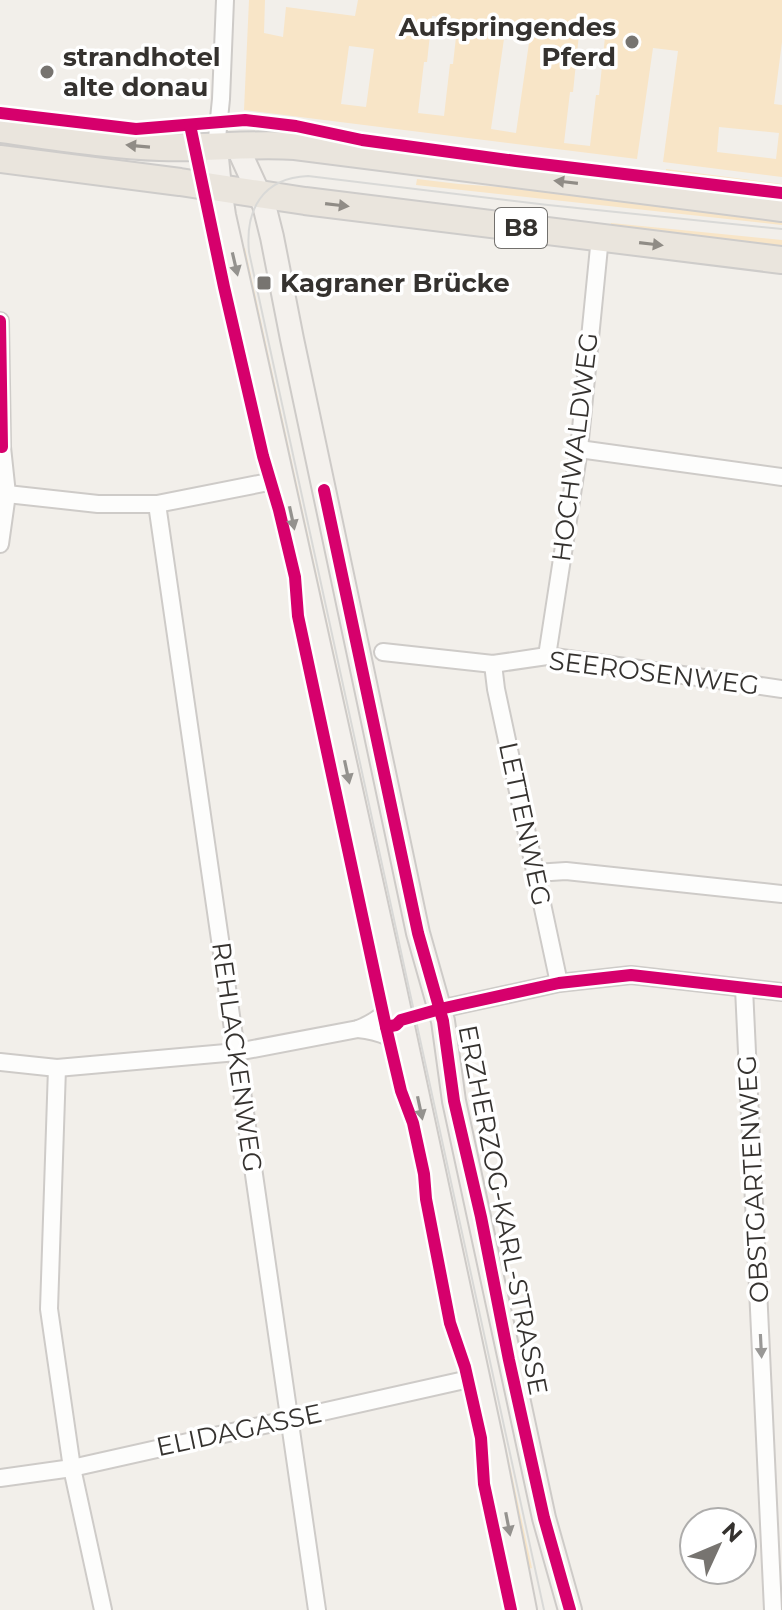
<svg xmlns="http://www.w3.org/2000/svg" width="782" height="1610" font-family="Montserrat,sans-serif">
	<rect width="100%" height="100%" fill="#f2efea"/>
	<g fill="#f8e5c7" fill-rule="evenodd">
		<path d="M249 0H265L264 33 283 37 286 7 355 16 358 0H782V42L774 104 782 105V177L663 162 678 51 653 48 637 159 244 110ZM432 16 458 19 453 64H450L444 116 418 113 424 62H427ZM506 25 531 29 516 133 491 129ZM579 34 605 37 599 95H596L590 146 564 143 570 92H573ZM349 46 374 49 366 107 341 104ZM719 127 779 133 776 159 717 152Z"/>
		<polygon points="666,169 782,184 782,190 665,175"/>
		<polygon points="417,179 459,184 555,191 782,219 782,225 416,185"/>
		<polygon points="611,223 782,240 782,249 610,227"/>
		<polygon points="245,248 403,968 412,1012 404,1014 240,249"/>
		<polygon points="417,1034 532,1568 524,1570 408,1036"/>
	</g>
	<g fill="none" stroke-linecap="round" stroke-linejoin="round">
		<g stroke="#cecbc8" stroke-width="20">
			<g id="minor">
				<polyline points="216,148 221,99 225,0"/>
				<polyline points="0,321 2,447 7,494 0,544"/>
				<polyline points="579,449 782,477"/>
				<polyline points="7,494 98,504 157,504 284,479"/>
				<polyline points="157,504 317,1610"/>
				<polyline points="383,652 493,664 547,656 782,689"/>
				<polyline points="547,656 579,449 600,237"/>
				<polyline points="493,664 496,689 559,983"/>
				<polyline points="535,873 566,871 782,894"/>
				<polyline points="744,988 773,1610"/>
				<polyline points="440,1009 559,983 631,975 782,992"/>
				<path d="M358 1029C377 1031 397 1037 408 1052"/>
				<path d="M0 1062 57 1068 237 1052 358 1029C376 1022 394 1010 395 990"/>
				<polyline points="57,1068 49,1309 72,1468 103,1610"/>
				<polyline points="0,1478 72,1468 478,1377"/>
			</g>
		</g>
		<g stroke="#cecbc8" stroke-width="26">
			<g id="secondary">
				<polyline points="237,146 264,205 272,237 292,339 418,933 443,1021 454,1101 544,1518 570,1610"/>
				<polyline points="216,148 220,188 224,215 395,989 493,1447 525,1610"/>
			</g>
		</g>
		<g stroke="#ceccca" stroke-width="30">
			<g id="primary">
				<path d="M0 129C53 136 106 145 160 147 205 149 250 143 295 146L782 208"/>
				<polyline points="0,159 180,182 305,201 782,260"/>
			</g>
		</g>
		<use href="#minor" stroke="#fdfdfc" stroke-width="16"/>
		<use href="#secondary" stroke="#f4f1ed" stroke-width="22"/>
		<use href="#primary" stroke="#eae5dd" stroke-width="26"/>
		<path stroke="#d9d9d7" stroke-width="2" d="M544 1610 249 252C245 210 262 178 308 176L548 205 782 229"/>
		<g stroke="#fff" stroke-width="17">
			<g id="cycleway">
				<polyline points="0,113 136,129 245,120 296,126 362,140 516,161 782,193"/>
				<polyline points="190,125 224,287 263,456 279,510 295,577 298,616 386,1027 401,1091 413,1123 424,1174 426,1199 450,1323 465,1367 481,1438 484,1484 511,1610"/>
				<polyline points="0,321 2,447 0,446"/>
				<polyline points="324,490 418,933 443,1021 454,1101 481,1217 509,1360 544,1518 570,1610"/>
				<polyline points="386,1027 396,1025 401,1020 440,1009 559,983 631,975 782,992"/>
			</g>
		</g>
		<use href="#cycleway" stroke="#d6006c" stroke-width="12"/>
	</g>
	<defs><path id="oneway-solid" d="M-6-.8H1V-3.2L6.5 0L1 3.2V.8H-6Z" transform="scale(2)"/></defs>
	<g fill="#908c86">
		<use href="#oneway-solid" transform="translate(138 146) rotate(-175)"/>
		<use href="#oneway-solid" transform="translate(566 182) rotate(-173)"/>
		<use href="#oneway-solid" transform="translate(337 205) rotate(7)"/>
		<use href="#oneway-solid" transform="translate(651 244) rotate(7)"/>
	</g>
	<g fill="#94928e">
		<use href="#oneway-solid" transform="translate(235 264) rotate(77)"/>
		<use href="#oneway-solid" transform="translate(292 518) rotate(78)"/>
		<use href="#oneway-solid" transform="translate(347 772) rotate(78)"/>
		<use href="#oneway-solid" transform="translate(420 1108) rotate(78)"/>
		<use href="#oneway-solid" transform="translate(508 1524) rotate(79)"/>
	</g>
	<use fill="#999896" href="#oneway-solid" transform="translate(761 1346) rotate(87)"/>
	<g fill="#777470" stroke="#fff" stroke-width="3">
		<circle cx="632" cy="42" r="8"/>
		<circle cx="47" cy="72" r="8"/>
		<rect x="256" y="275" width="16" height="16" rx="4"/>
	</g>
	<g text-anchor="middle" stroke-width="7" stroke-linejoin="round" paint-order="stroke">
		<rect fill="#fff" stroke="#72706d" stroke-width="2" x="495" y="208" width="52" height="40" rx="6"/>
		<g font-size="24" font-weight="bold" fill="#35322f">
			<text x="521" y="236">B8</text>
		</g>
		<g font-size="26" font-weight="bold" fill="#35322f" stroke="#fff" text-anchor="start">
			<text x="616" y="36" text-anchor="end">Aufspringendes<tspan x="616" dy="30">Pferd</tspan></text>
			<text x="63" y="66">strandhotel<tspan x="63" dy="30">alte donau</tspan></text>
			<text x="280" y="292">Kagraner Brücke</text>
		</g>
		<g font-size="26" fill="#35322f" stroke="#fff">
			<text transform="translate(575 447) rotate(-83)" y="9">HOCHWALDWEG</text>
			<text transform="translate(654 673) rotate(7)" y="9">SEEROSENWEG</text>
			<text transform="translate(525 824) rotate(78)" y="9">LETTENWEG</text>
			<text transform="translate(237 1057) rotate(82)" y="9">REHLACKENWEG</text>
			<text transform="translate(753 1179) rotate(-93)" y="9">OBSTGARTENWEG</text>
			<text transform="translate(503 1210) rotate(79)" y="9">ERZHERZOG-KARL-STRASSE</text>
			<text transform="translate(239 1430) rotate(-12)" y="9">ELIDAGASSE</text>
		</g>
	</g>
	<g transform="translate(718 1546) rotate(46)"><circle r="38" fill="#ffffff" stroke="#aeadac" stroke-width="2"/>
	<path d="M0-6L14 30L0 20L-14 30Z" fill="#777470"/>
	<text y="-12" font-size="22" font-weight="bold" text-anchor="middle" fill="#35322f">N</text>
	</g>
</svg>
